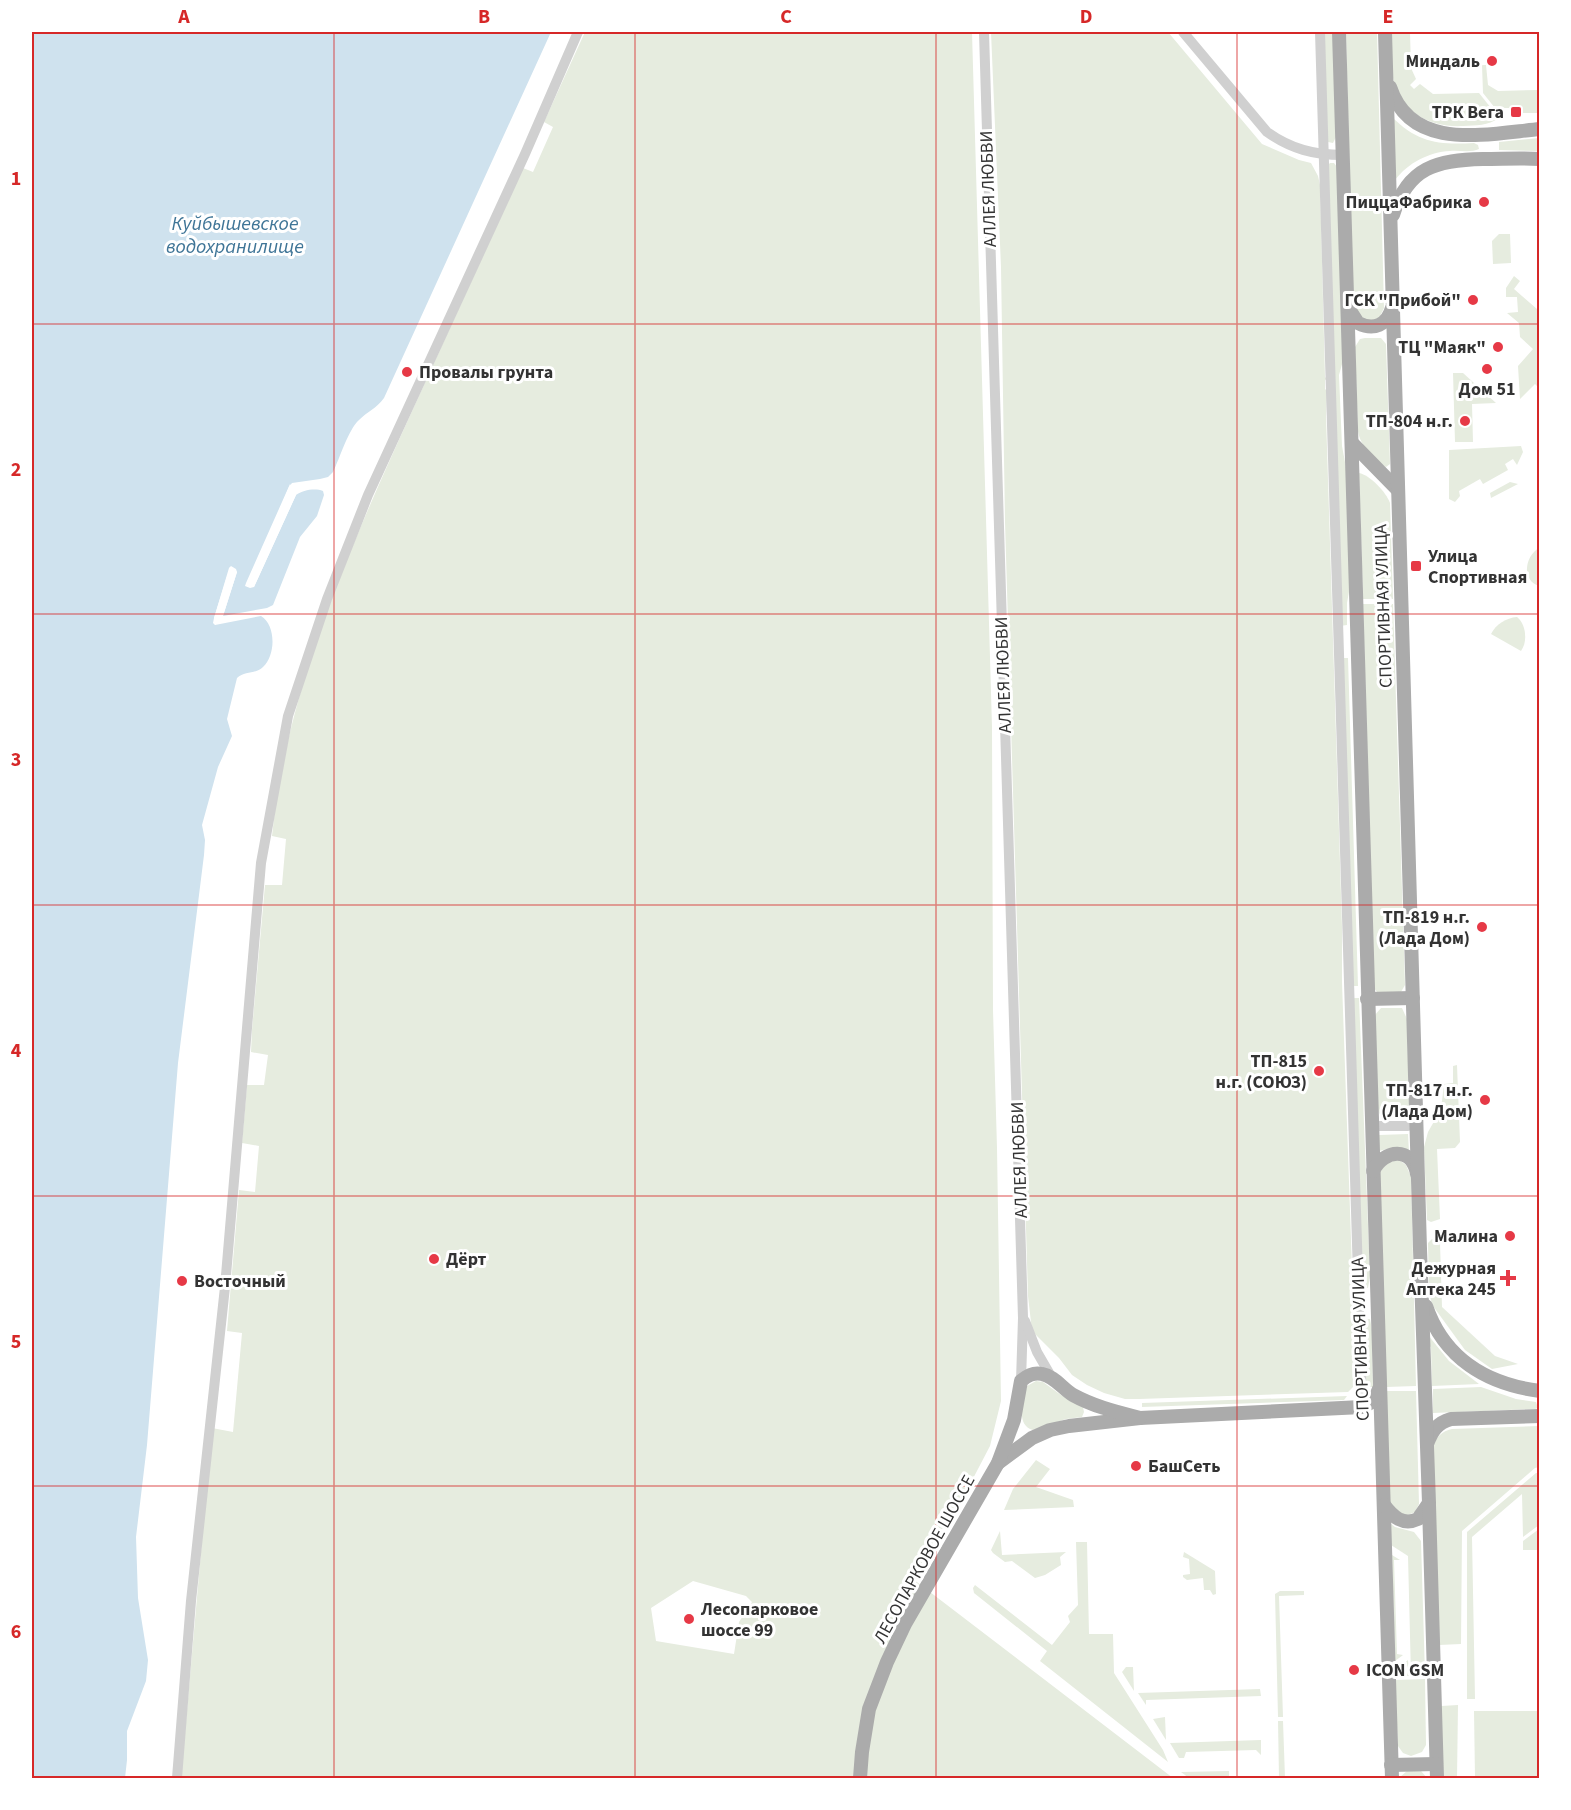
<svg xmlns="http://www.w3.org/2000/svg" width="1571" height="1810" font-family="'Source Sans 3',sans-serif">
	<rect width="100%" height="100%" fill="#fff"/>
	<g fill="#e6ecdf" fill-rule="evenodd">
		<path d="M585 32H972L992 727 993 1010 997 1148 1001 1401 990 1446 967 1490 930 1548 913 1579 1173 1778H181L212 1428 233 1432 242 1333 227 1331 239 1190 255 1192 259 1146 242 1143 247 1085H264L268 1055 251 1052 252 1030 265 885H282L286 839 272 836C287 690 348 552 408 420 446 336 485 252 523 168L533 172 553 127 544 122ZM693 1581 746 1596 752 1602 739 1622 734 1654 656 1641 651 1608Z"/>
		<polygon points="991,32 1168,32 1262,144 1299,160 1311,163 1318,176 1320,185 1325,377 1327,379 1325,380 1325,389 1327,391 1326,416 1342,927 1342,982 1356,1382 1353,1387 1348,1392 1139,1399 1125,1399 1104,1393 1087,1385 1072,1375 1059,1358 1032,1331 1028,1296 1005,522 1001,267"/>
		<polygon points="1323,32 1333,32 1336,137 1333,143 1328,142"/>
		<polygon points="1346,32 1377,32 1384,308 1378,320 1366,322 1353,307"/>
		<path d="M1390 32H1410L1411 68 1416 79 1410 85 1414 89 1420 84 1433 94 1479 93 1499 118C1488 126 1476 125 1463 126 1432 128 1398 112 1393 78 1391 63 1391 47 1390 32Z"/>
		<polygon points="1482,65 1486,65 1488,85 1498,91 1539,90 1539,113 1510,113 1509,108 1495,108 1483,93"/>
		<path d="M1392 117C1418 143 1439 145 1474 143L1478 145 1479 149C1471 153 1459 150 1450 151 1429 152 1408 163 1395 180Z"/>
		<polygon points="1539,138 1539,151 1499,150 1499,142"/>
		<polygon points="1330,163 1334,163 1337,167 1344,357 1339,375 1342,446 1347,473 1350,586 1347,603 1347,625 1340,626 1328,165"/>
		<polygon points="1499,234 1510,234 1511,263 1493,264 1492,241"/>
		<polygon points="1514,276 1520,281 1514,289 1537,309 1540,307 1539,388 1535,384 1520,399 1518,366 1533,349 1520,337 1519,323 1507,313 1518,312 1517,297 1506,297 1506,288"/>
		<path d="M1365 338H1381L1386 344 1390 464 1386 467C1374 459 1360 446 1358 431L1355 347 1360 339Z"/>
		<polygon points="1453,373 1463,373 1496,403 1472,404 1473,442 1455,442"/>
		<polygon points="1521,446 1523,452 1517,465 1513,459 1505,464 1508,470 1483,484 1480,479 1459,491 1460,496 1455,502 1449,499 1449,450"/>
		<path d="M1359 473C1370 475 1386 492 1390 503L1393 599H1363Z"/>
		<polygon points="1510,482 1518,484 1491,498 1490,493"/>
		<path d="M1539 548V586C1521 580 1525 556 1539 548Z"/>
		<polygon points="1363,604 1393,604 1405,985 1401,992 1377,992 1374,988"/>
		<path d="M1517 617C1526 624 1528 642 1521 651L1491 634C1496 624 1506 618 1517 617Z"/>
		<polygon points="1342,658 1348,658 1358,986 1351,986"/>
		<polygon points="1351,998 1359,998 1370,1276 1368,1288 1361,1288"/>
		<path d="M1381 1008H1402L1407 1019 1409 1104C1404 1117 1395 1120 1382 1118L1378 1111 1375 1015Z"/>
		<polygon points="1457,1065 1460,1142 1455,1148 1437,1149 1440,1219 1431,1222 1427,1220 1424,1147 1428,1132 1436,1118 1442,1101 1444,1084 1453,1083 1453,1066"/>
		<polygon points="1408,1134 1409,1152 1395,1147 1379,1151 1379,1135"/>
		<path d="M1399 1160 1406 1165 1411 1177 1416 1386 1386 1387 1379 1176C1382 1166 1388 1161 1399 1160Z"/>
		<polygon points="1432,1239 1437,1240 1440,1243 1442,1307 1495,1356 1518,1364 1492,1369 1465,1350 1433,1306 1429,1294 1428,1243"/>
		<polygon points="1362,1319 1370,1319 1372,1330 1373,1387 1364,1387"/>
		<polygon points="1428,1335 1449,1361 1479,1384 1432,1386 1431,1347 1429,1346"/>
		<path d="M1036 1381 1043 1382 1061 1395 1083 1407 1084 1412 1082 1417 1066 1419 1033 1430C1015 1425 1023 1399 1027 1386Z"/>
		<polygon points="1481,1387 1516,1399 1536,1402 1538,1408 1535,1409 1433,1413 1433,1389"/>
		<polygon points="1386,1391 1416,1391 1419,1504 1415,1512 1403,1517 1390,1504"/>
		<polygon points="1347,1396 1344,1400 1142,1407 1142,1403"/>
		<path d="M1539 1426V1467L1535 1468 1462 1531 1461 1644 1439 1645 1433 1447C1436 1437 1442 1431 1452 1429Z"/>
		<polygon points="1036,1460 1050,1469 1036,1487 1073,1500 1074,1507 1004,1510 1013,1489"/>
		<polygon points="1536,1473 1539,1473 1539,1525 1523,1537 1522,1494 1472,1537 1475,1699 1467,1699 1467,1532"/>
		<polygon points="1390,1523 1395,1527 1414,1532 1421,1541 1425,1675 1411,1676 1408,1556 1391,1545"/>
		<polygon points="1539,1529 1539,1550 1523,1550 1523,1541"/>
		<polygon points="1000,1531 1002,1555 1066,1552 1060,1557 1061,1565 1045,1575 1035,1578 1012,1561 1005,1562 993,1553 991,1550"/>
		<polygon points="1076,1542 1087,1542 1089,1634 1113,1634 1114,1673 1163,1750 1168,1762 1040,1661 1047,1651 974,1593 973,1588 975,1585 1052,1645 1070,1622 1068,1616 1078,1605"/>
		<polygon points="1184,1552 1215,1571 1216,1594 1213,1595 1210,1590 1204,1590 1203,1578 1187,1580 1183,1577 1183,1575 1190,1574 1189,1559 1183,1557"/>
		<polygon points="1392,1555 1400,1560 1394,1560 1397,1654 1403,1655 1395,1661"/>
		<polygon points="1280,1591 1304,1591 1304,1595 1279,1596 1283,1717 1278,1717 1275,1594"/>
		<polygon points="1408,1660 1409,1676 1396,1676 1396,1670"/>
		<polygon points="1126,1667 1133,1667 1134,1691 1122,1672"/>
		<polygon points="1425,1679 1426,1745 1422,1752 1411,1756 1403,1753 1398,1746 1395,1680"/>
		<polygon points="1260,1689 1261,1696 1146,1700 1146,1705 1138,1693"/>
		<polygon points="1458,1705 1457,1778 1442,1778 1441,1706"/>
		<polygon points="1474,1711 1539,1711 1539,1778 1475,1778"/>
		<polygon points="1165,1717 1166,1740 1153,1719"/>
		<polygon points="1278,1721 1283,1721 1285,1778 1279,1778"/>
		<polygon points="1261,1740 1261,1755 1256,1750 1186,1752 1184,1758 1179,1758 1170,1743"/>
		<polygon points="1408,1770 1421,1771 1427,1778 1399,1778"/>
		<polygon points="1229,1771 1229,1778 1189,1778 1181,1772"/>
	</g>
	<path fill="#cfe2ee" d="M32 32H551L384 398C376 409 368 411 359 420 348 430 340 458 333 472L328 477 320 479 292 483 289 487 247 587H254L296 495C303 490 315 488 323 491L324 495 317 516 300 537 273 605 267 608 223 616 237 572 230 567 214 618 215 625 261 616C276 625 276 655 263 667 256 674 245 671 237 678L227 719 232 736 218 767 202 825 205 840 204 855 178 1063 147 1445 136 1537 138 1598 148 1660 146 1681 127 1731V1760L125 1778H32Z"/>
	<g fill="#fff">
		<polygon points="290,484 292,487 249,584 251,585 291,497 294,492 296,495 254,587 250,588 245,586 246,583"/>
		<polygon points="231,566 236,569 237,572 222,619 220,614 234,572 231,570 216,621 221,620 215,625 213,623 214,618 229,568"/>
	</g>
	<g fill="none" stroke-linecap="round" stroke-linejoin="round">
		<g stroke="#d0d0d0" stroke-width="10">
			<polyline points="984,32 1023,1318 1021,1381"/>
			<path d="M1183 32 1267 132C1291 149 1314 155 1343 155"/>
			<polyline points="1320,32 1362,1407"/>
			<polyline points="1371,1126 1408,1126"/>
			<polyline points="1025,1321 1037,1352 1052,1378"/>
			<polyline points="177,1778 191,1601 225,1287 261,863 288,716 327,599 368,495 525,154 578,32"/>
		</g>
		<g stroke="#ababab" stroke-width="14">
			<polyline points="1339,32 1392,1778"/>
			<path d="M1390 87C1411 152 1486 134 1540 129"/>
			<path d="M1393 215C1408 167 1437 160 1483 159 1502 159 1521 158 1540 159"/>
			<path d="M1349 309 1358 323C1374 331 1387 325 1392 308"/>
			<polyline points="1352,443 1398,490"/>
			<polyline points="1367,999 1413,998"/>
			<path d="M1373 1171C1384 1149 1412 1146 1417 1174"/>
			<path d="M1426 1306C1444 1358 1486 1384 1540 1391"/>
			<path d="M1427 1444C1432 1431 1437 1423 1451 1419L1540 1416"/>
			<polyline points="998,1463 1032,1438 1050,1430 1069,1426 1140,1418 1362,1407 1374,1401 1379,1389"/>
			<path d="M1384 1505C1393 1517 1403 1526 1418 1519L1429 1503 1420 1249 1385 32"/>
			<polyline points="1429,1505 1437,1778"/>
			<polyline points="1391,1765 1436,1764"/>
			<path d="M860 1778 862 1752 869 1709 887 1662 905 1624 998 1463 1014 1420 1021 1381C1027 1376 1033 1372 1042 1374 1054 1376 1063 1389 1073 1395 1095 1407 1117 1412 1140 1418"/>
		</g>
	</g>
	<path fill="none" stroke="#d62828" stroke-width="1.5" stroke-opacity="0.55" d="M334 32V1778M635 32V1778M936 32V1778M1237 32V1778M32 324H1540M32 614H1540M32 905H1540M32 1196H1540M32 1486H1540"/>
	<g fill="#e63946" stroke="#fff" stroke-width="2">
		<circle cx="1492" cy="61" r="6"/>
		<rect x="1510" y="106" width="12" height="12" rx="3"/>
		<circle cx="1484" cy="202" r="6"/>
		<circle cx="1473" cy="300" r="6"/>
		<circle cx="1498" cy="347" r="6"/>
		<circle cx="1487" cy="369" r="6"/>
		<circle cx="407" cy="372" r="6"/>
		<circle cx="1465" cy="421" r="6"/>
		<rect x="1410" y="560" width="12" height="12" rx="3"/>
		<circle cx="1482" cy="927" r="6"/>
		<circle cx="1319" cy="1071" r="6"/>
		<circle cx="1485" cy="1100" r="6"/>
		<circle cx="1510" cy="1236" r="6"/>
		<circle cx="434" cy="1259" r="6"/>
		<path d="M1505 1269h6v6h6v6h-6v6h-6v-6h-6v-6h6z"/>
		<circle cx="182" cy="1281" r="6"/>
		<circle cx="1136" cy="1466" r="6"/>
		<circle cx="689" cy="1619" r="6"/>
		<circle cx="1354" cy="1670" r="6"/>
	</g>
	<g text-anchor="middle" stroke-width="6" stroke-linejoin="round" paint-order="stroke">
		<g font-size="18" font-weight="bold" fill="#333" stroke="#fff" text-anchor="end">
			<text x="1480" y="67">Миндаль</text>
			<text x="1504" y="118">ТРК Вега</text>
			<text x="1472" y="208">ПиццаФабрика</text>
			<text x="1461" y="306">ГСК "Прибой"</text>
			<text x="1486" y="353">ТЦ "Маяк"</text>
			<text x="419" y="378" text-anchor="start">Провалы грунта</text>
			<text x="1487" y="395" text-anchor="middle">Дом 51</text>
			<text x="1453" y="427">ТП-804 н.г.</text>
			<text x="1428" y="562" text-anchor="start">Улица<tspan x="1428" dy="21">Спортивная</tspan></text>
			<text x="1470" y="923">ТП-819 н.г.<tspan x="1470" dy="21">(Лада Дом)</tspan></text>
			<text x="1307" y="1067">ТП-815<tspan x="1307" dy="21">н.г. (СОЮЗ)</tspan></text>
			<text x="1473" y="1096">ТП-817 н.г.<tspan x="1473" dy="21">(Лада Дом)</tspan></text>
			<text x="1498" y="1242">Малина</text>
			<text x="446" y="1265" text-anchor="start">Дёрт</text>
			<text x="1496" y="1274">Дежурная<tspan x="1496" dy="21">Аптека 245</tspan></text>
			<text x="194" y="1287" text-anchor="start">Восточный</text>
			<text x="1148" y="1472" text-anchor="start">БашСеть</text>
			<text x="701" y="1615" text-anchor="start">Лесопарковое<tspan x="701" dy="21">шоссе 99</tspan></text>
			<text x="1366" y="1676" text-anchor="start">ICON GSM</text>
		</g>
		<g font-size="18" fill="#333" stroke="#fff">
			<text transform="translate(988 189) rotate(-92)" y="6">АЛЛЕЯ ЛЮБВИ</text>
			<text transform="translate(1383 606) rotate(-92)" y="6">СПОРТИВНАЯ УЛИЦА</text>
			<text transform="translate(1003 675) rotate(-92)" y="6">АЛЛЕЯ ЛЮБВИ</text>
			<text transform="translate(1019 1160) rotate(-92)" y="6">АЛЛЕЯ ЛЮБВИ</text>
			<text transform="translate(1360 1339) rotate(-92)" y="6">СПОРТИВНАЯ УЛИЦА</text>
			<text transform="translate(924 1559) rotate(-61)" y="6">ЛЕСОПАРКОВОЕ ШОССЕ</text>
		</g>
		<g font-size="20" font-style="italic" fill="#3f7597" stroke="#fff">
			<text x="235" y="230">Куйбышевское<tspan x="235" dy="23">водохранилище</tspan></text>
		</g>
	</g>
	<rect width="1571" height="1810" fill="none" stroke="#ffffff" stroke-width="66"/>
	<rect x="33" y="33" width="1505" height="1744" fill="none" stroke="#d62828" stroke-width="2"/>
	<g font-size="20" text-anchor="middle" font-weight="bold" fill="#d62828">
		<text x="184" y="23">A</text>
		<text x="484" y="23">B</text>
		<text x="786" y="23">C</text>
		<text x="1086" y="23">D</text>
		<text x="1388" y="23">E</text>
		<text x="16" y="185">1</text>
		<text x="16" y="476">2</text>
		<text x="16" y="766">3</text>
		<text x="16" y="1057">4</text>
		<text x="16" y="1348">5</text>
		<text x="16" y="1638">6</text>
	</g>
</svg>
